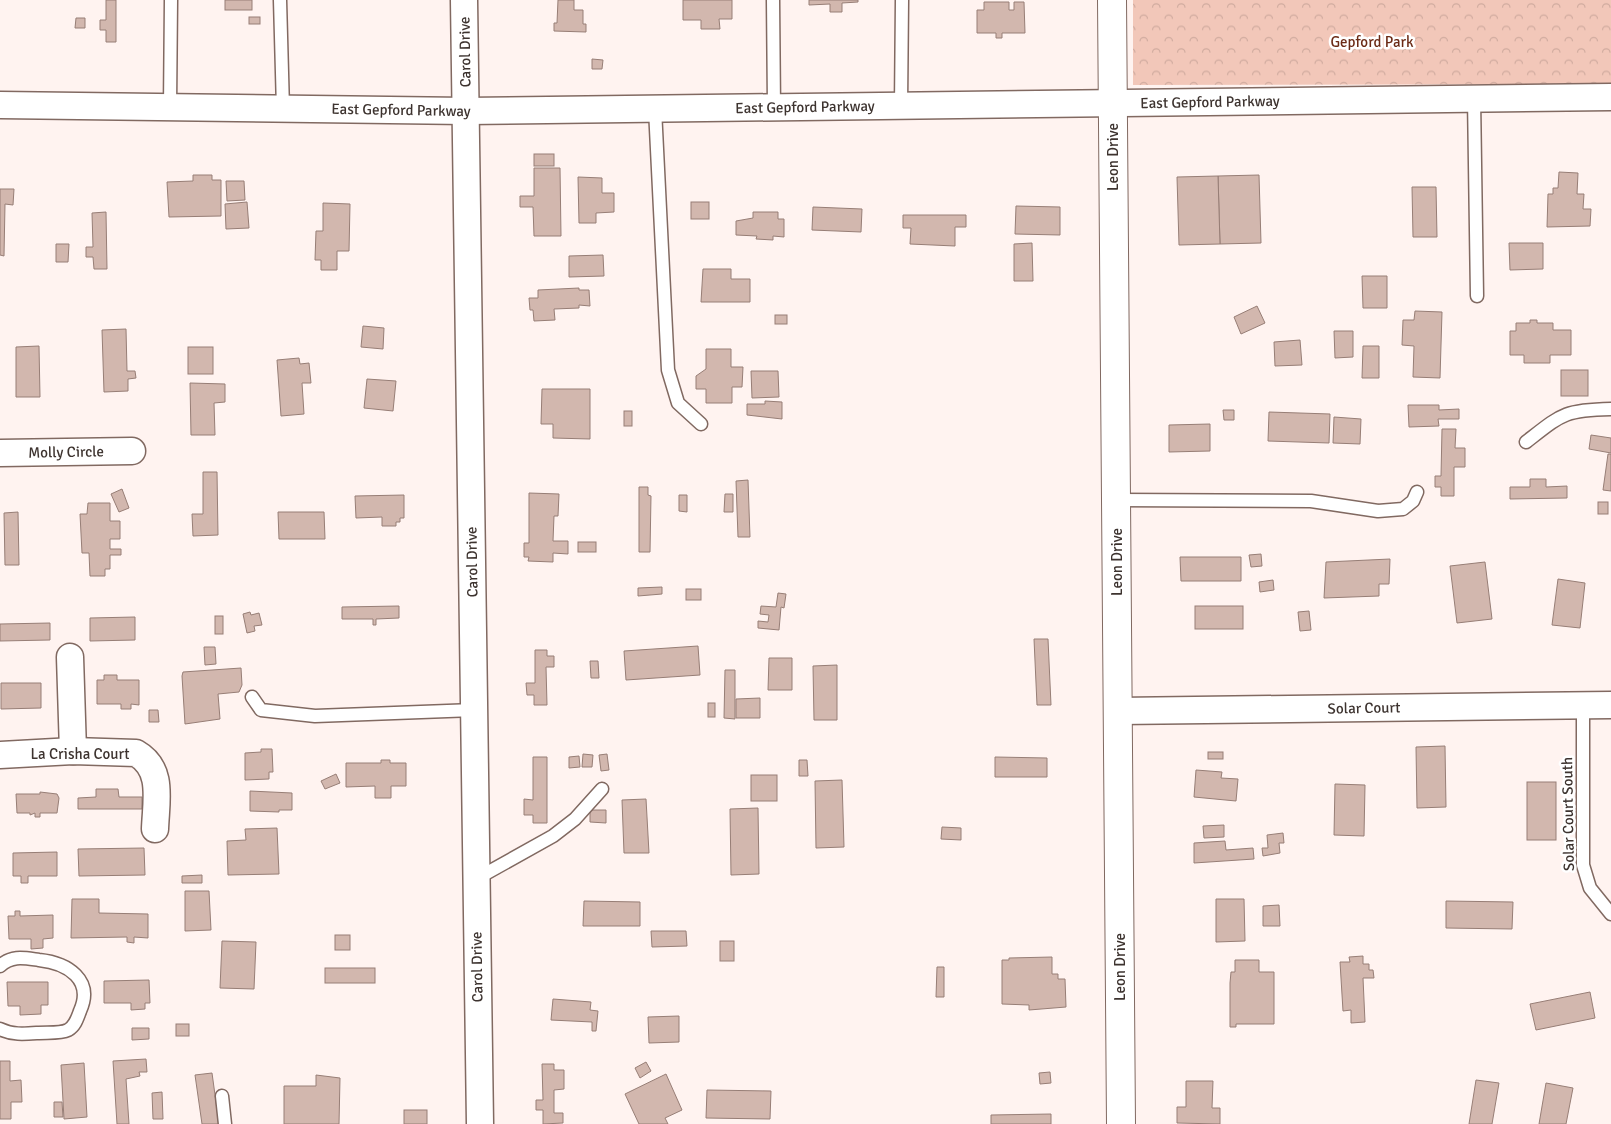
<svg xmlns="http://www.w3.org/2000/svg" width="1611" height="1124" font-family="Signika,sans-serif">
	<defs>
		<pattern id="park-crowns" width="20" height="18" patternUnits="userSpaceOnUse" patternTransform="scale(1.25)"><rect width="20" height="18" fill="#f2c7b9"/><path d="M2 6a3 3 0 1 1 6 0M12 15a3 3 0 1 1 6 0" fill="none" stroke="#d0ab9f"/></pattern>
	</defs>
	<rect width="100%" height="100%" fill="#fff3f0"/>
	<polygon fill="url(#park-crowns)" points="1133,0 1611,0 1611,84 1133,85"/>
	<g fill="#d2b7ae" stroke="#977e76">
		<polygon points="106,0 116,0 116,42 106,42 106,30 100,30 100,20 106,20"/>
		<rect x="225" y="0" width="27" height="10"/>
		<polygon points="558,0 574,0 574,10 583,10 583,24 586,24 586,32 554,31 554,23 557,23"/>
		<polygon points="683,0 732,0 732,19 719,19 720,29 701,29 701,20 683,20"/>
		<polygon points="809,0 858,0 858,2 842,3 842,12 830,12 830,4 809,5"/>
		<polygon points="984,2 1009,2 1009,10 1014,10 1014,2 1024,2 1025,33 1002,33 1002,38 996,38 996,33 977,33 977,10 984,10"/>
		<rect x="249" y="17" width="11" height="7"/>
		<polygon points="76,18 85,18 85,28 75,28"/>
		<polygon points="592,59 603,60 602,69 592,69"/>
		<rect x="534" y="154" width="20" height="12"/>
		<polygon points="534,168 560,168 561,236 534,236 533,207 520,207 520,196 534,196"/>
		<polygon points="1559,172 1578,173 1577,194 1584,194 1583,209 1591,209 1590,226 1547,227 1548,194 1553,194 1553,188 1558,188"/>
		<polygon points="193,175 212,175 212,180 221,180 221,216 169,217 167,182 193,181"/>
		<polygon points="1259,175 1261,243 1220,244 1218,176"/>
		<polygon points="1218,176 1220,244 1179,245 1177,177"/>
		<polygon points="578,177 602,178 602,193 614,193 614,212 596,213 596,223 579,223"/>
		<polygon points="226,181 244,181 245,200 227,201"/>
		<polygon points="1412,187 1436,187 1437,237 1413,237"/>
		<polygon points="0,189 14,189 13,205 5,204 4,256 0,255"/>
		<polygon points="247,202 249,228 226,229 225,204"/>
		<rect x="691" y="202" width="18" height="17"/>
		<polygon points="323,203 350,204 349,251 337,251 337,270 321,270 321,260 315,260 316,231 323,231"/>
		<polygon points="1016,206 1060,207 1060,235 1015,234"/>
		<polygon points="813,207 862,209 861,232 812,230"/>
		<polygon points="106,212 107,269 94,269 93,257 86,257 86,247 93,247 92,213"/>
		<polygon points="753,212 778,212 778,219 784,219 784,237 773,236 773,240 756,239 757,236 736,235 736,221 753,218"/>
		<polygon points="903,215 966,215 966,227 955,227 955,246 910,244 911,228 903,228"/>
		<polygon points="1032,243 1033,281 1014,281 1014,244"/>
		<polygon points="1509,243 1543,243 1543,269 1510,270"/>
		<polygon points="56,244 69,244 68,262 56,262"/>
		<polygon points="603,255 604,276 569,277 569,256"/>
		<polygon points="703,269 731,269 731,279 750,279 750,302 701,302"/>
		<polygon points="1362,276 1387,276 1387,308 1363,308"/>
		<polygon points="579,288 579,290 589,290 590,306 579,305 579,308 554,309 555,320 534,321 533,310 530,310 529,298 538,298 538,290"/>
		<polygon points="1257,306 1265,323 1241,334 1234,317"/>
		<polygon points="1415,311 1442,312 1440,378 1413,377 1414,346 1402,345 1403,320 1414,320"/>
		<rect x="775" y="315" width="12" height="9"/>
		<polygon points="1530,320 1537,320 1537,323 1553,323 1553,330 1571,330 1571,355 1550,355 1550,363 1524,363 1524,355 1510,355 1510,331 1516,331 1516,323 1530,323"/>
		<polygon points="363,326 384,328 383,349 361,347"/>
		<polygon points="126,329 127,371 135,371 136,378 128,379 128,391 104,392 102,330"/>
		<polygon points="1334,331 1353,331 1353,357 1335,358"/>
		<polygon points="1300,340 1302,365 1275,366 1274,342"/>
		<polygon points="39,346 40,397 16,397 16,347"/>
		<polygon points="1363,346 1379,346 1379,378 1362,378"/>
		<rect x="188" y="347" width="25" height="27"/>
		<polygon points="706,349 731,349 731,367 743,367 742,387 732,387 732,403 706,403 706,389 696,389 696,376 706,369"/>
		<polygon points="299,358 300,364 309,363 311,383 302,383 304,414 281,416 277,360"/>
		<rect x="1561" y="370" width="27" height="26"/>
		<polygon points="751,371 778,371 779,397 752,398"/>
		<polygon points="367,379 396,381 393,411 364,408"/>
		<polygon points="190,383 225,384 225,402 214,403 215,435 191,435"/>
		<polygon points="542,389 590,389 590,439 553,438 553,424 541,424"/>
		<polygon points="765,401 782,402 782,419 747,415 747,404 765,404"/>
		<polygon points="1408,405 1439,405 1439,410 1459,409 1459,419 1438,419 1439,426 1409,427"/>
		<polygon points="1223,410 1234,410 1234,420 1224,420"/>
		<rect x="624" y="411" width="8" height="15"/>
		<polygon points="1269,412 1330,414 1329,443 1268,441"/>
		<polygon points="1334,417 1361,419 1360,444 1333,443"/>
		<polygon points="1210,424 1210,451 1169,452 1169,425"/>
		<polygon points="1442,429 1456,429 1455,448 1465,448 1465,467 1454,467 1454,496 1441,496 1441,487 1435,487 1435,476 1441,476"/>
		<polygon points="1591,435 1611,438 1611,453 1589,449"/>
		<polygon points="1608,454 1611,454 1611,491 1603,490"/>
		<polygon points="203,472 217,472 218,535 193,536 192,514 203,514"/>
		<polygon points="1530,479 1546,479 1546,487 1567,486 1567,498 1510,499 1510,487 1530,487"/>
		<polygon points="748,480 750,537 738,537 736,481"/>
		<polygon points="639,487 648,487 648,495 651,496 650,552 639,552"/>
		<polygon points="122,489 129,508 119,512 111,494"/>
		<polygon points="529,493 559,494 558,516 554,516 553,541 568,541 568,554 553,553 553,562 528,561 529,557 524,557 524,543 529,543"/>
		<polygon points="725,494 733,494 733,512 724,512"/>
		<polygon points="404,495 404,518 400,518 400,522 396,522 396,526 382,526 382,517 356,518 355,496"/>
		<polygon points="679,495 687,495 687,512 679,511"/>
		<rect x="1598" y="502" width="10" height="12"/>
		<polygon points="88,503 110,503 110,521 120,521 120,539 110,539 110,549 121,549 121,555 110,555 110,569 105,569 105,576 90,576 89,553 82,553 80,514 87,514"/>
		<polygon points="18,512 19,565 5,565 4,513"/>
		<polygon points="278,512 324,512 325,539 279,539"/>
		<rect x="578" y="542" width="18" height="10"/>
		<polygon points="1261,554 1262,566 1251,567 1249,555"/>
		<polygon points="1180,557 1241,557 1241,581 1181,581"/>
		<polygon points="1390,559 1389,584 1379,584 1379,596 1324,598 1326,562"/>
		<polygon points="1485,562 1492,619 1457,623 1450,566"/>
		<polygon points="1558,579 1585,583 1580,628 1552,625"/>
		<polygon points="1273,580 1274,590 1260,592 1259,582"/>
		<polygon points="662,587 662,594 638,596 638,588"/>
		<rect x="686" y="589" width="15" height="11"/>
		<polygon points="778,593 786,594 784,608 781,607 779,630 758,628 758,621 768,622 769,615 760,614 761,606 776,607"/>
		<polygon points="399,606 399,618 376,619 376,625 373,625 373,619 342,619 342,607"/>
		<rect x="1195" y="606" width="48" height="23"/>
		<polygon points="1309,611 1311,630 1300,631 1298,612"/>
		<polygon points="250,612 251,615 259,613 262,625 254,626 255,631 247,633 243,614"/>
		<rect x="215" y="616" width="8" height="18"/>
		<polygon points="135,617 135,640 90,641 90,618"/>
		<polygon points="50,623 50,640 0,641 0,624"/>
		<polygon points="1034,639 1048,639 1051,705 1037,705"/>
		<polygon points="698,646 700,675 626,680 624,651"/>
		<polygon points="204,647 215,647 216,664 205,665"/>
		<polygon points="535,650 547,650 547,656 554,656 554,667 546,667 547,705 534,705 534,695 527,695 526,683 535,683"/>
		<polygon points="769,658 792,658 792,690 768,690"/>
		<polygon points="590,661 598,661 599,678 591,678"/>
		<polygon points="837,665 837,720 814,720 813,666"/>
		<polygon points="241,668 242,685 239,692 218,694 220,719 185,724 182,676 183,672"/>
		<polygon points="725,670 735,670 735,719 724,718"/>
		<polygon points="104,675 117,675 117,680 139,680 139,705 131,704 131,709 121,709 121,704 97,704 97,680 104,680"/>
		<polygon points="1,683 41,683 41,708 1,709"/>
		<polygon points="760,698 760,718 736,718 736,699"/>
		<rect x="708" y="703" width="7" height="14"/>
		<polygon points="149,710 158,710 159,722 149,722"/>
		<polygon points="1445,746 1446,807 1417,808 1416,747"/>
		<polygon points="261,749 272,749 273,772 269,772 269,779 245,780 245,753 261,752"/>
		<rect x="1208" y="752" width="15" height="7"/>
		<polygon points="583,754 593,755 592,767 582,767"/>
		<polygon points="607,754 609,770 601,771 599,755"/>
		<polygon points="579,756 580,767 569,768 569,757"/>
		<polygon points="533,757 547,757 547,823 533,823 533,815 524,815 524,799 533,800"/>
		<polygon points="995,757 1047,758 1047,777 995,777"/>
		<polygon points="381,760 390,760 390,763 406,763 406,786 391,786 391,798 375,798 375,786 346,787 346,763 381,763"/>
		<polygon points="799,760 807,760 808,776 799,776"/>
		<polygon points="1196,770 1222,772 1221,778 1238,779 1236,801 1194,797"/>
		<polygon points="336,774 340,783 325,789 321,781"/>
		<rect x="751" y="775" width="26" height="26"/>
		<polygon points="842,780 844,847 816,848 815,781"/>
		<rect x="1527" y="782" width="29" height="58"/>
		<polygon points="1335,784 1365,785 1364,836 1334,835"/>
		<polygon points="96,789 118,789 119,797 142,797 142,809 78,809 78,798 96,797"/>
		<polygon points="250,791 292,793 292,810 279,810 279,812 250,811"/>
		<polygon points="40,792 57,794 59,798 57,813 40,813 40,817 35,817 35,813 30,815 30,813 17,813 16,794 40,794"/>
		<polygon points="646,799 649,853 624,853 622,800"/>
		<polygon points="758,808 759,874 731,875 730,809"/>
		<polygon points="590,810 606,810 606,823 590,822"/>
		<polygon points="1224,825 1224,837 1204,838 1203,826"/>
		<polygon points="942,827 961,828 961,840 941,839"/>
		<polygon points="277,828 279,874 228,875 227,841 246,840 245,829"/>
		<polygon points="1283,833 1284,843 1279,843 1280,853 1263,856 1262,848 1268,848 1267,835"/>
		<polygon points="1225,841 1226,850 1253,848 1254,859 1194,863 1194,843"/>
		<polygon points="144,848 145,875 79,876 78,849"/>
		<polygon points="57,852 57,876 28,876 28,883 21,883 21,876 13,876 13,853"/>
		<polygon points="202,875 202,883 182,883 182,876"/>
		<polygon points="185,891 209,891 211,930 185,931"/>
		<polygon points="72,899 99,899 99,913 148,914 148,938 134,937 134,943 127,942 127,937 71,938"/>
		<polygon points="1216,899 1244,899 1245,941 1216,942"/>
		<polygon points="584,901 640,902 640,926 583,926"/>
		<polygon points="1446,901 1513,902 1512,929 1446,928"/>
		<polygon points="1279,905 1280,926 1263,926 1263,906"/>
		<polygon points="15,911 20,911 20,916 53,915 53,938 43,939 43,948 31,949 31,939 9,939 8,916 15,916"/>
		<polygon points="651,931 686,931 687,946 652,947"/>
		<rect x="335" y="935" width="15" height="15"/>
		<polygon points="222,941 256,942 254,989 220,988"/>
		<rect x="720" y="941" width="14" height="20"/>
		<polygon points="1363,956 1363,964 1369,964 1369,970 1373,970 1374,978 1363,978 1365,1022 1351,1023 1351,1010 1343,1011 1340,962 1350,962 1349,957"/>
		<polygon points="1052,957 1052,974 1058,974 1058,979 1065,979 1066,1007 1029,1010 1029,1005 1002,1004 1002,960 1009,960 1009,958"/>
		<polygon points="1235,960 1259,960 1259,972 1274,972 1274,1024 1236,1024 1236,1027 1230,1027 1230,983 1231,972 1235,972"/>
		<polygon points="937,967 944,967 944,997 936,997"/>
		<rect x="325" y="968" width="50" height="15"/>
		<polygon points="149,980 150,1003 145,1003 145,1009 131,1010 131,1003 104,1003 104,981"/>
		<polygon points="7,982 48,982 48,1005 41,1005 41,1014 20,1015 20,1006 8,1006"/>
		<polygon points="1590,992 1595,1018 1536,1030 1530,1004"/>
		<polygon points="553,999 591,1002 590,1010 598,1011 596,1031 592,1031 592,1022 551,1020"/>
		<polygon points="679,1016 679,1042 649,1043 648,1017"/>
		<rect x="176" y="1024" width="13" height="12"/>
		<polygon points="132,1028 149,1028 149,1039 132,1040"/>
		<polygon points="146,1059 147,1072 139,1072 140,1076 126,1079 129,1124 117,1124 113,1061"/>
		<polygon points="0,1061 10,1061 10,1081 21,1080 22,1102 11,1102 11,1119 0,1119"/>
		<polygon points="646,1062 651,1071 640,1078 635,1068"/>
		<polygon points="84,1063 87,1117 64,1119 61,1065"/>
		<polygon points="542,1064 554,1064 554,1070 564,1070 564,1089 554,1090 554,1113 563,1113 563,1123 543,1124 543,1110 536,1110 536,1100 543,1100"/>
		<polygon points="1050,1072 1051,1083 1040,1084 1039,1073"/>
		<polygon points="212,1073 219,1124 202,1124 195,1075"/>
		<polygon points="666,1074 682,1110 665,1118 668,1124 639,1124 625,1094"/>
		<polygon points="316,1075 340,1078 339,1124 284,1124 284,1086 316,1086"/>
		<polygon points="1476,1080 1499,1083 1492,1124 1469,1124"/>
		<polygon points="1186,1081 1213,1081 1212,1108 1220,1108 1220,1124 1177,1123 1177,1107 1186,1107"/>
		<polygon points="1546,1083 1573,1088 1566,1124 1539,1124"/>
		<polygon points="707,1090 771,1091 770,1119 706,1118"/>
		<polygon points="162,1092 163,1119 153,1119 152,1093"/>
		<polygon points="54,1102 62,1102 63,1117 54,1117"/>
		<rect x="404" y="1110" width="23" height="14"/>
		<polygon points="1051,1114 1051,1124 991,1124 991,1115"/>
	</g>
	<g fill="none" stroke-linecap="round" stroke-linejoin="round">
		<g stroke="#816961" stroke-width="15">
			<g id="lane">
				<polyline points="280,0 283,109"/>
				<polyline points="773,0 774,107"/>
				<polyline points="1474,98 1477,296"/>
				<polyline points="901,106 902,0"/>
				<polyline points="170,107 171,0"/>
				<polyline points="655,109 668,370 678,403 701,424"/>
				<path d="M1526 442C1562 414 1564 410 1611 409"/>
				<polyline points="1116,500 1311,501 1378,511 1403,509 1413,501 1417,492"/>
				<polyline points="252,697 261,710 315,716 474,710"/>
				<polyline points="1583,705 1583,865 1590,888 1611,914"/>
				<polyline points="476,879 553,836 575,819 602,789"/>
				<path d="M0 966C12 955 24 958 39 960 68 963 94 980 80 1011 77 1019 75 1026 68 1030 60 1034 46 1032 37 1033 24 1034 12 1035 0 1029"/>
				<polyline points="222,1096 225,1124"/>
			</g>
		</g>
		<g stroke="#816961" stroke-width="29">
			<g id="street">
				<polyline points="464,0 480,1124"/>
				<polyline points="0,105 466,111 1611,97"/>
				<polyline points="0,453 132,451"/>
				<polyline points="70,657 73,751"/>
				<polyline points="1118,711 1611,705"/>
				<path d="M0 755 73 751 136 753C164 769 156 800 155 829"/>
			</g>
		</g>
		<g stroke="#816961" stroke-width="30">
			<polyline id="secondary" points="1112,0 1121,1124"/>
		</g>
		<use href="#lane" stroke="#fff" stroke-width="12"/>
		<use href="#street" stroke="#fff" stroke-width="26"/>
		<use href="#secondary" stroke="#fff" stroke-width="28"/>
	</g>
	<g text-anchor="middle" stroke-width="5" stroke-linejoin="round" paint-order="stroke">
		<g font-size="15" fill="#6b2a15" stroke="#fff">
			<text x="1372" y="47">Gepford Park</text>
		</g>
		<g font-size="15" fill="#3d332f" stroke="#fff">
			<text transform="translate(465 52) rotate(-91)" y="5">Carol Drive</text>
			<text transform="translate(1210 102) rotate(-1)" y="5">East Gepford Parkway</text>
			<text transform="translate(805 107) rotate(-1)" y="5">East Gepford Parkway</text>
			<text transform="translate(401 110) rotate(1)" y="5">East Gepford Parkway</text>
			<text transform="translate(1113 157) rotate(-90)" y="5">Leon Drive</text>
			<text transform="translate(66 452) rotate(-1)" y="5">Molly Circle</text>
			<text transform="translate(472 562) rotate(-91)" y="5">Carol Drive</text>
			<text transform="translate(1117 562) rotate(-90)" y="5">Leon Drive</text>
			<text transform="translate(1364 708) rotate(-1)" y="5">Solar Court</text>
			<text x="80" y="759">La Crisha Court</text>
			<text transform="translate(1568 814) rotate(-91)" y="5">Solar Court South</text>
			<text transform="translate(477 967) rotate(-91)" y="5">Carol Drive</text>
			<text transform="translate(1120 967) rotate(-90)" y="5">Leon Drive</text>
		</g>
	</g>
</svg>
